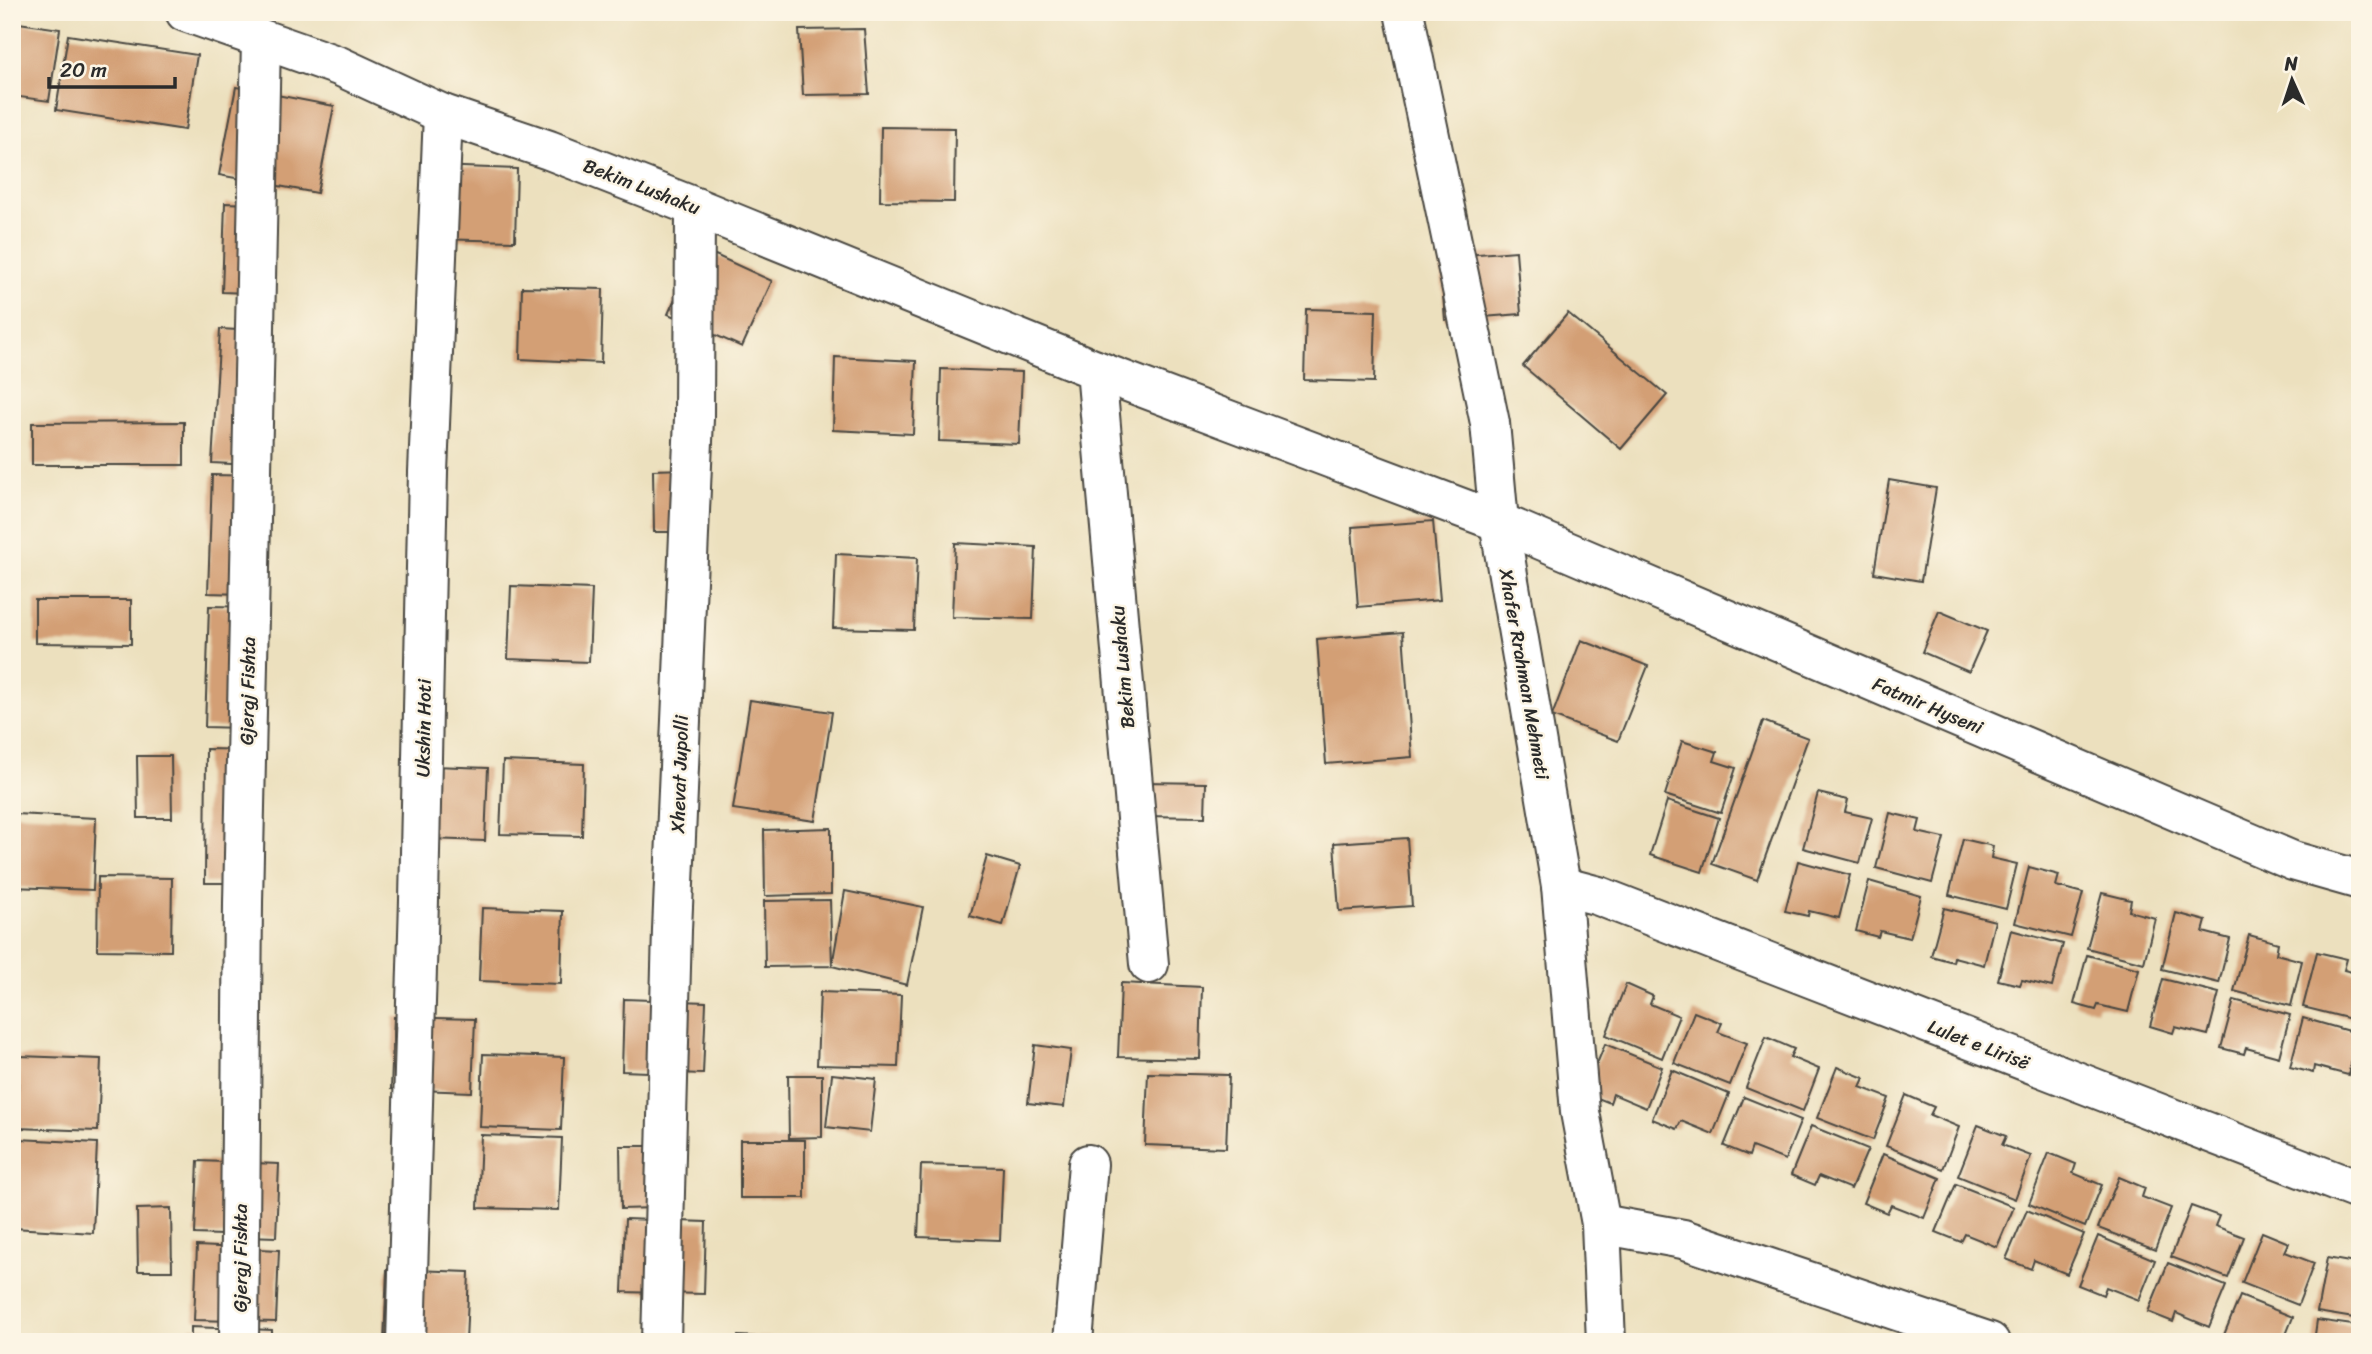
<svg xmlns="http://www.w3.org/2000/svg" width="2372" height="1354" font-family="Sriracha,sans-serif">
	<rect width="100%" height="100%" fill="#fcf5e5"/>
	<filter id="ink" filterUnits="userSpaceOnUse"><feTurbulence type="fractalNoise" baseFrequency=".0143" numOctaves="2"/><feDisplacementMap in="SourceGraphic" scale="14" xChannelSelector="R" yChannelSelector="G"/><feConvolveMatrix kernelMatrix="1 2 1 2 8 2 1 2 1" color-interpolation-filters="sRGB"/></filter>
	<filter id="wash" filterUnits="userSpaceOnUse"><feTurbulence type="fractalNoise" baseFrequency=".00686" numOctaves="4" result="noise"/><feDisplacementMap in="SourceGraphic" scale="28" xChannelSelector="R" yChannelSelector="G"/><feGaussianBlur stdDeviation="1.57" result="paint"/><feColorMatrix in="noise" values="0 0 0 0 0 0 0 0 0 0 0 0 0 0 0 0 0 1.4 0 .05"/><feComposite in="paint" operator="in"/></filter>
	<g filter="url(#wash)">
		<rect width="100%" height="100%" fill="#ece0be"/>
		<g id="blocks">
			<g fill="#d39f75">
				<polygon points="12,22 60,29 49,101 12,96"/>
				<polygon points="864,29 869,94 803,95 799,30"/>
				<polygon points="68,35 197,55 185,130 56,110"/>
				<polygon points="236,87 334,106 317,193 219,175"/>
				<polygon points="881,127 955,128 954,202 880,201"/>
				<polygon points="436,166 517,169 515,241 434,239"/>
				<polygon points="225,203 276,205 249,293 222,292"/>
				<polygon points="698,247 772,281 742,347 668,314"/>
				<polygon points="1516,251 1521,314 1445,320 1440,257"/>
				<polygon points="522,287 603,289 601,363 520,359"/>
				<polygon points="1306,309 1376,311 1374,382 1304,380"/>
				<polygon points="1568,313 1667,395 1621,449 1523,366"/>
				<polygon points="220,329 275,332 270,418 252,465 212,463"/>
				<polygon points="835,357 916,361 913,434 833,430"/>
				<polygon points="941,369 1022,372 1019,444 939,441"/>
				<rect x="12" y="414" width="6" height="40"/>
				<polygon points="184,422 184,465 32,465 32,423"/>
				<polygon points="687,469 688,532 654,532 653,470"/>
				<polygon points="212,475 261,476 243,594 208,593"/>
				<polygon points="1889,480 1936,488 1921,581 1874,573"/>
				<polygon points="1433,521 1440,600 1358,607 1352,527"/>
				<polygon points="955,543 1036,547 1033,619 952,617"/>
				<polygon points="836,554 917,558 914,630 833,628"/>
				<polygon points="511,586 592,589 589,662 508,659"/>
				<polygon points="35,600 131,600 131,644 35,643"/>
				<polygon points="209,606 258,607 241,728 205,727"/>
				<polygon points="1939,611 1987,631 1969,672 1922,652"/>
				<polygon points="1403,632 1412,757 1326,764 1317,639"/>
				<polygon points="1581,640 1648,666 1618,741 1552,716"/>
				<polygon points="750,700 832,712 815,821 733,809"/>
				<polygon points="1763,721 1808,738 1757,880 1712,864"/>
				<polygon points="1682,741 1717,752 1714,761 1736,768 1721,813 1665,795"/>
				<polygon points="206,749 257,750 239,883 205,883"/>
				<polygon points="137,756 171,756 172,818 138,818"/>
				<polygon points="503,761 584,764 582,836 500,834"/>
				<polygon points="406,765 488,768 485,841 403,838"/>
				<polygon points="1144,782 1206,783 1205,817 1143,816"/>
				<polygon points="1818,793 1848,800 1845,812 1872,818 1860,863 1803,848"/>
				<polygon points="1667,801 1719,818 1702,872 1650,855"/>
				<polygon points="1890,813 1920,820 1917,832 1944,838 1932,883 1876,868"/>
				<polygon points="15,814 96,818 93,890 12,887"/>
				<polygon points="831,828 831,894 765,896 764,830"/>
				<polygon points="1407,838 1412,906 1339,911 1334,843"/>
				<polygon points="1963,839 1993,846 1991,858 2017,864 2006,909 1949,895"/>
				<polygon points="987,856 1020,866 1003,925 970,916"/>
				<polygon points="1798,861 1850,875 1839,918 1809,911 1808,916 1785,911"/>
				<polygon points="2029,867 2059,875 2056,886 2083,893 2071,937 2015,923"/>
				<polygon points="98,877 172,878 171,951 97,950"/>
				<polygon points="1869,881 1921,896 1910,938 1880,931 1878,937 1856,931"/>
				<polygon points="845,891 923,907 907,985 832,966 765,967 764,901 830,900 832,966"/>
				<polygon points="2102,893 2131,900 2129,911 2155,918 2144,963 2087,948"/>
				<polygon points="482,908 563,911 561,984 479,981"/>
				<polygon points="1944,908 1995,921 1984,965 1954,957 1953,962 1931,956"/>
				<polygon points="2176,913 2206,921 2203,932 2230,939 2219,983 2162,969"/>
				<polygon points="2011,930 2063,944 2052,987 2022,980 2020,985 1998,980"/>
				<polygon points="2249,935 2278,943 2276,954 2302,961 2291,1006 2234,991"/>
				<polygon points="2317,952 2347,959 2344,970 2360,974 2359,1021 2303,1007"/>
				<polygon points="2087,955 2139,969 2128,1012 2098,1005 2096,1010 2074,1004"/>
				<polygon points="2163,979 2219,993 2208,1035 2175,1027 2173,1033 2150,1026"/>
				<polygon points="1121,983 1202,987 1200,1059 1118,1057"/>
				<polygon points="1626,984 1653,996 1650,1004 1679,1016 1662,1058 1606,1035"/>
				<polygon points="820,992 901,995 898,1067 817,1065"/>
				<polygon points="624,999 706,1002 703,1074 622,1071"/>
				<polygon points="2234,1000 2290,1015 2279,1057 2246,1048 2244,1054 2221,1048"/>
				<polygon points="1694,1012 1722,1023 1718,1032 1747,1043 1730,1085 1674,1063"/>
				<polygon points="394,1017 475,1019 472,1092 391,1089"/>
				<polygon points="2303,1018 2359,1034 2348,1075 2314,1066 2313,1073 2290,1067"/>
				<polygon points="1766,1037 1794,1049 1790,1057 1819,1069 1803,1111 1746,1088"/>
				<polygon points="1605,1044 1662,1067 1646,1108 1613,1094 1610,1103 1585,1093"/>
				<polygon points="1035,1045 1071,1050 1064,1107 1028,1103"/>
				<polygon points="483,1054 564,1057 561,1130 480,1127"/>
				<polygon points="19,1056 101,1059 98,1131 17,1128"/>
				<polygon points="1837,1067 1864,1078 1860,1087 1889,1098 1873,1140 1817,1118"/>
				<polygon points="1672,1070 1729,1094 1713,1134 1681,1121 1677,1129 1652,1119"/>
				<polygon points="1148,1073 1229,1075 1226,1148 1145,1145"/>
				<polygon points="832,1074 876,1079 870,1132 826,1127"/>
				<polygon points="788,1075 822,1075 822,1137 789,1138"/>
				<polygon points="1906,1095 1934,1107 1930,1115 1959,1127 1943,1169 1886,1146"/>
				<polygon points="1744,1097 1801,1120 1785,1160 1752,1147 1749,1156 1724,1146"/>
				<polygon points="1978,1125 2006,1136 2002,1145 2031,1156 2015,1199 1958,1176"/>
				<polygon points="1811,1126 1868,1149 1851,1189 1819,1176 1815,1185 1791,1175"/>
				<polygon points="481,1135 562,1138 559,1210 478,1208"/>
				<polygon points="18,1139 97,1143 93,1233 14,1228"/>
				<rect x="740" y="1140" width="65" height="58"/>
				<polygon points="620,1146 654,1146 655,1208 621,1209"/>
				<polygon points="2049,1153 2076,1164 2073,1173 2102,1185 2085,1227 2029,1204"/>
				<polygon points="1883,1154 1940,1178 1924,1218 1891,1205 1887,1213 1863,1203"/>
				<polygon points="198,1161 279,1164 276,1237 195,1234"/>
				<polygon points="921,1165 1003,1167 1000,1240 918,1237"/>
				<polygon points="2119,1177 2145,1188 2142,1197 2171,1208 2155,1250 2098,1228"/>
				<polygon points="1956,1184 2014,1207 1997,1247 1965,1234 1961,1242 1936,1232"/>
				<polygon points="2191,1206 2219,1216 2215,1226 2244,1237 2228,1278 2171,1257"/>
				<polygon points="171,1208 172,1271 138,1271 137,1209"/>
				<polygon points="2027,1210 2084,1234 2067,1274 2034,1260 2031,1269 2006,1259"/>
				<polygon points="625,1219 706,1222 704,1294 622,1292"/>
				<polygon points="2262,1232 2289,1243 2285,1252 2314,1263 2298,1305 2242,1283"/>
				<polygon points="2098,1236 2155,1260 2139,1300 2106,1287 2103,1295 2078,1285"/>
				<polygon points="197,1246 279,1250 276,1322 194,1320"/>
				<polygon points="2327,1258 2355,1263 2353,1273 2360,1275 2360,1319 2317,1312"/>
				<polygon points="2168,1263 2226,1286 2209,1327 2176,1313 2173,1322 2148,1312"/>
				<polygon points="387,1269 469,1272 466,1342 384,1342"/>
				<polygon points="2240,1296 2293,1317 2283,1342 2221,1342"/>
				<polygon points="2317,1320 2360,1326 2360,1342 2314,1342"/>
				<polygon points="191,1327 272,1330 272,1342 191,1342"/>
				<polygon points="738,1336 819,1340 819,1342 738,1342"/>
			</g>
		</g>
	</g>
	<g filter="url(#ink)">
		<use href="#blocks" fill-opacity="0" stroke="#484641" stroke-width="2"/>
		<g fill="none" stroke-linecap="round" stroke-linejoin="round">
			<g stroke="#484641" stroke-width="42">
				<g id="minor">
					<polyline points="185,12 339,66 443,114 549,150 695,207 1096,370 1499,522 2293,861 2360,880"/>
					<polyline points="1404,12 1490,423 1499,522 1561,886 1580,1112 1601,1224 1606,1342"/>
					<polyline points="1096,370 1149,964"/>
					<polyline points="1561,886 1599,896 2360,1191"/>
					<polyline points="1601,1224 1683,1239 1990,1342"/>
					<polyline points="239,1342 243,903 261,40"/>
					<polyline points="406,1342 419,900 428,472 443,114"/>
					<polyline points="661,1342 672,930 694,418 695,207"/>
					<polyline points="1073,1342 1088,1164"/>
				</g>
			</g>
			<use href="#minor" stroke="#fff" stroke-width="38"/>
		</g>
	</g>
	<g text-anchor="middle" stroke-width="5" stroke-linejoin="round" paint-order="stroke">
		<g font-size="19" fill="#2b2b2b" stroke="#fcf5e5">
			<text transform="translate(642 186) rotate(21)" y="7">Bekim Lushaku</text>
			<text transform="translate(1122 667) rotate(-95)" y="7">Bekim Lushaku</text>
			<text transform="translate(1525 674) rotate(80)" y="7">Xhafer Rrahman Mehmeti</text>
			<text transform="translate(247 691) rotate(-89)" y="7">Gjergj Fishta</text>
			<text transform="translate(1928 705) rotate(23)" y="7">Fatmir Hyseni</text>
			<text transform="translate(423 728) rotate(-89)" y="7">Ukshin Hoti</text>
			<text transform="translate(679 774) rotate(-88)" y="7">Xhevat Jupolli</text>
			<text transform="translate(1979 1044) rotate(21)" y="7">Lulet e Lirisë</text>
			<text transform="translate(240 1258) rotate(-90)" y="7">Gjergj Fishta</text>
		</g>
	</g>
	<rect width="2372" height="1354" fill="none" stroke="#fcf5e5" stroke-width="42"/>
	<g transform="translate(2292 80) rotate(357)" stroke="#fcf5e5" stroke-width="5" paint-order="stroke">
	<path d="M0-5L12 26L0 18L-12 26Z" fill="#2b2b2b"/>
	<text y="-10" font-size="19" font-weight="bold" text-anchor="middle" fill="#2b2b2b">N</text>
	</g>
	<path d="M49 77v10h126v-10" fill="none" stroke="#2b2b2b" stroke-width="3.5"/>
	<text x="60" y="77" font-size="21" fill="#2b2b2b" stroke="#fcf5e5" stroke-width="5" paint-order="stroke">20 m</text>
</svg>
